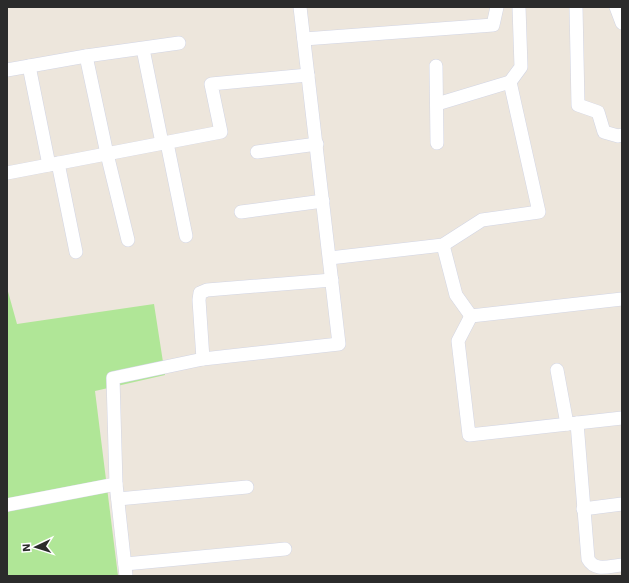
<svg xmlns="http://www.w3.org/2000/svg" width="629" height="583" font-family="'Work Sans',sans-serif">
	<rect width="100%" height="100%" fill="#ede6dc"/>
	<polygon fill="#b0e697" points="7,288 17,324 154,304 165,375 95,391 118,576 7,576"/>
	<g fill="none" stroke-linecap="round" stroke-linejoin="round">
		<g stroke="#d2d5e4" stroke-width="14">
			<g id="minor">
				<polyline points="576,7 578,105 598,112 604,132 618,136 622,135"/>
				<polyline points="616,7 622,23"/>
				<polyline points="304,39 493,25 497,7"/>
				<polyline points="143,49 162,143"/>
				<polyline points="86,56 107,154 128,240"/>
				<polyline points="29,66 49,165"/>
				<polyline points="436,66 437,143"/>
				<polyline points="7,70 86,56 179,43"/>
				<polyline points="437,104 510,82"/>
				<polyline points="167,143 186,236"/>
				<polyline points="257,152 317,144"/>
				<polyline points="58,163 76,252"/>
				<polyline points="7,173 221,132 211,84 308,75"/>
				<polyline points="241,212 323,201"/>
				<polyline points="443,245 456,295 471,316"/>
				<polyline points="330,258 443,245 482,220 539,212 510,82 521,67 519,7"/>
				<polyline points="471,316 458,341 469,435 622,418"/>
				<polyline points="471,316 622,299"/>
				<polyline points="203,359 199,300 200,293 207,290 332,280"/>
				<polyline points="557,370 567,424"/>
				<path d="M577 423 588 559C595 572 609 566 622 565"/>
				<polyline points="118,499 247,487"/>
				<polyline points="7,505 116,484"/>
				<polyline points="583,509 622,504"/>
				<polyline points="125,564 285,549"/>
				<polyline points="126,576 116,484 113,378 203,359 339,344 300,7"/>
			</g>
		</g>
		<use href="#minor" stroke="#fff" stroke-width="13"/>
	</g>
	<rect width="629" height="583" fill="none" stroke="#2b2b2b" stroke-width="16"/>
	<g transform="translate(36 547) rotate(266)" stroke="#ffffff" stroke-width="3" paint-order="stroke">
	<path d="M0-3L7 15L0 10L-7 15Z" fill="#2b2b2b"/>
	<text y="-6" font-size="11" font-weight="bold" text-anchor="middle" fill="#2b2b2b">N</text>
	</g>
</svg>
